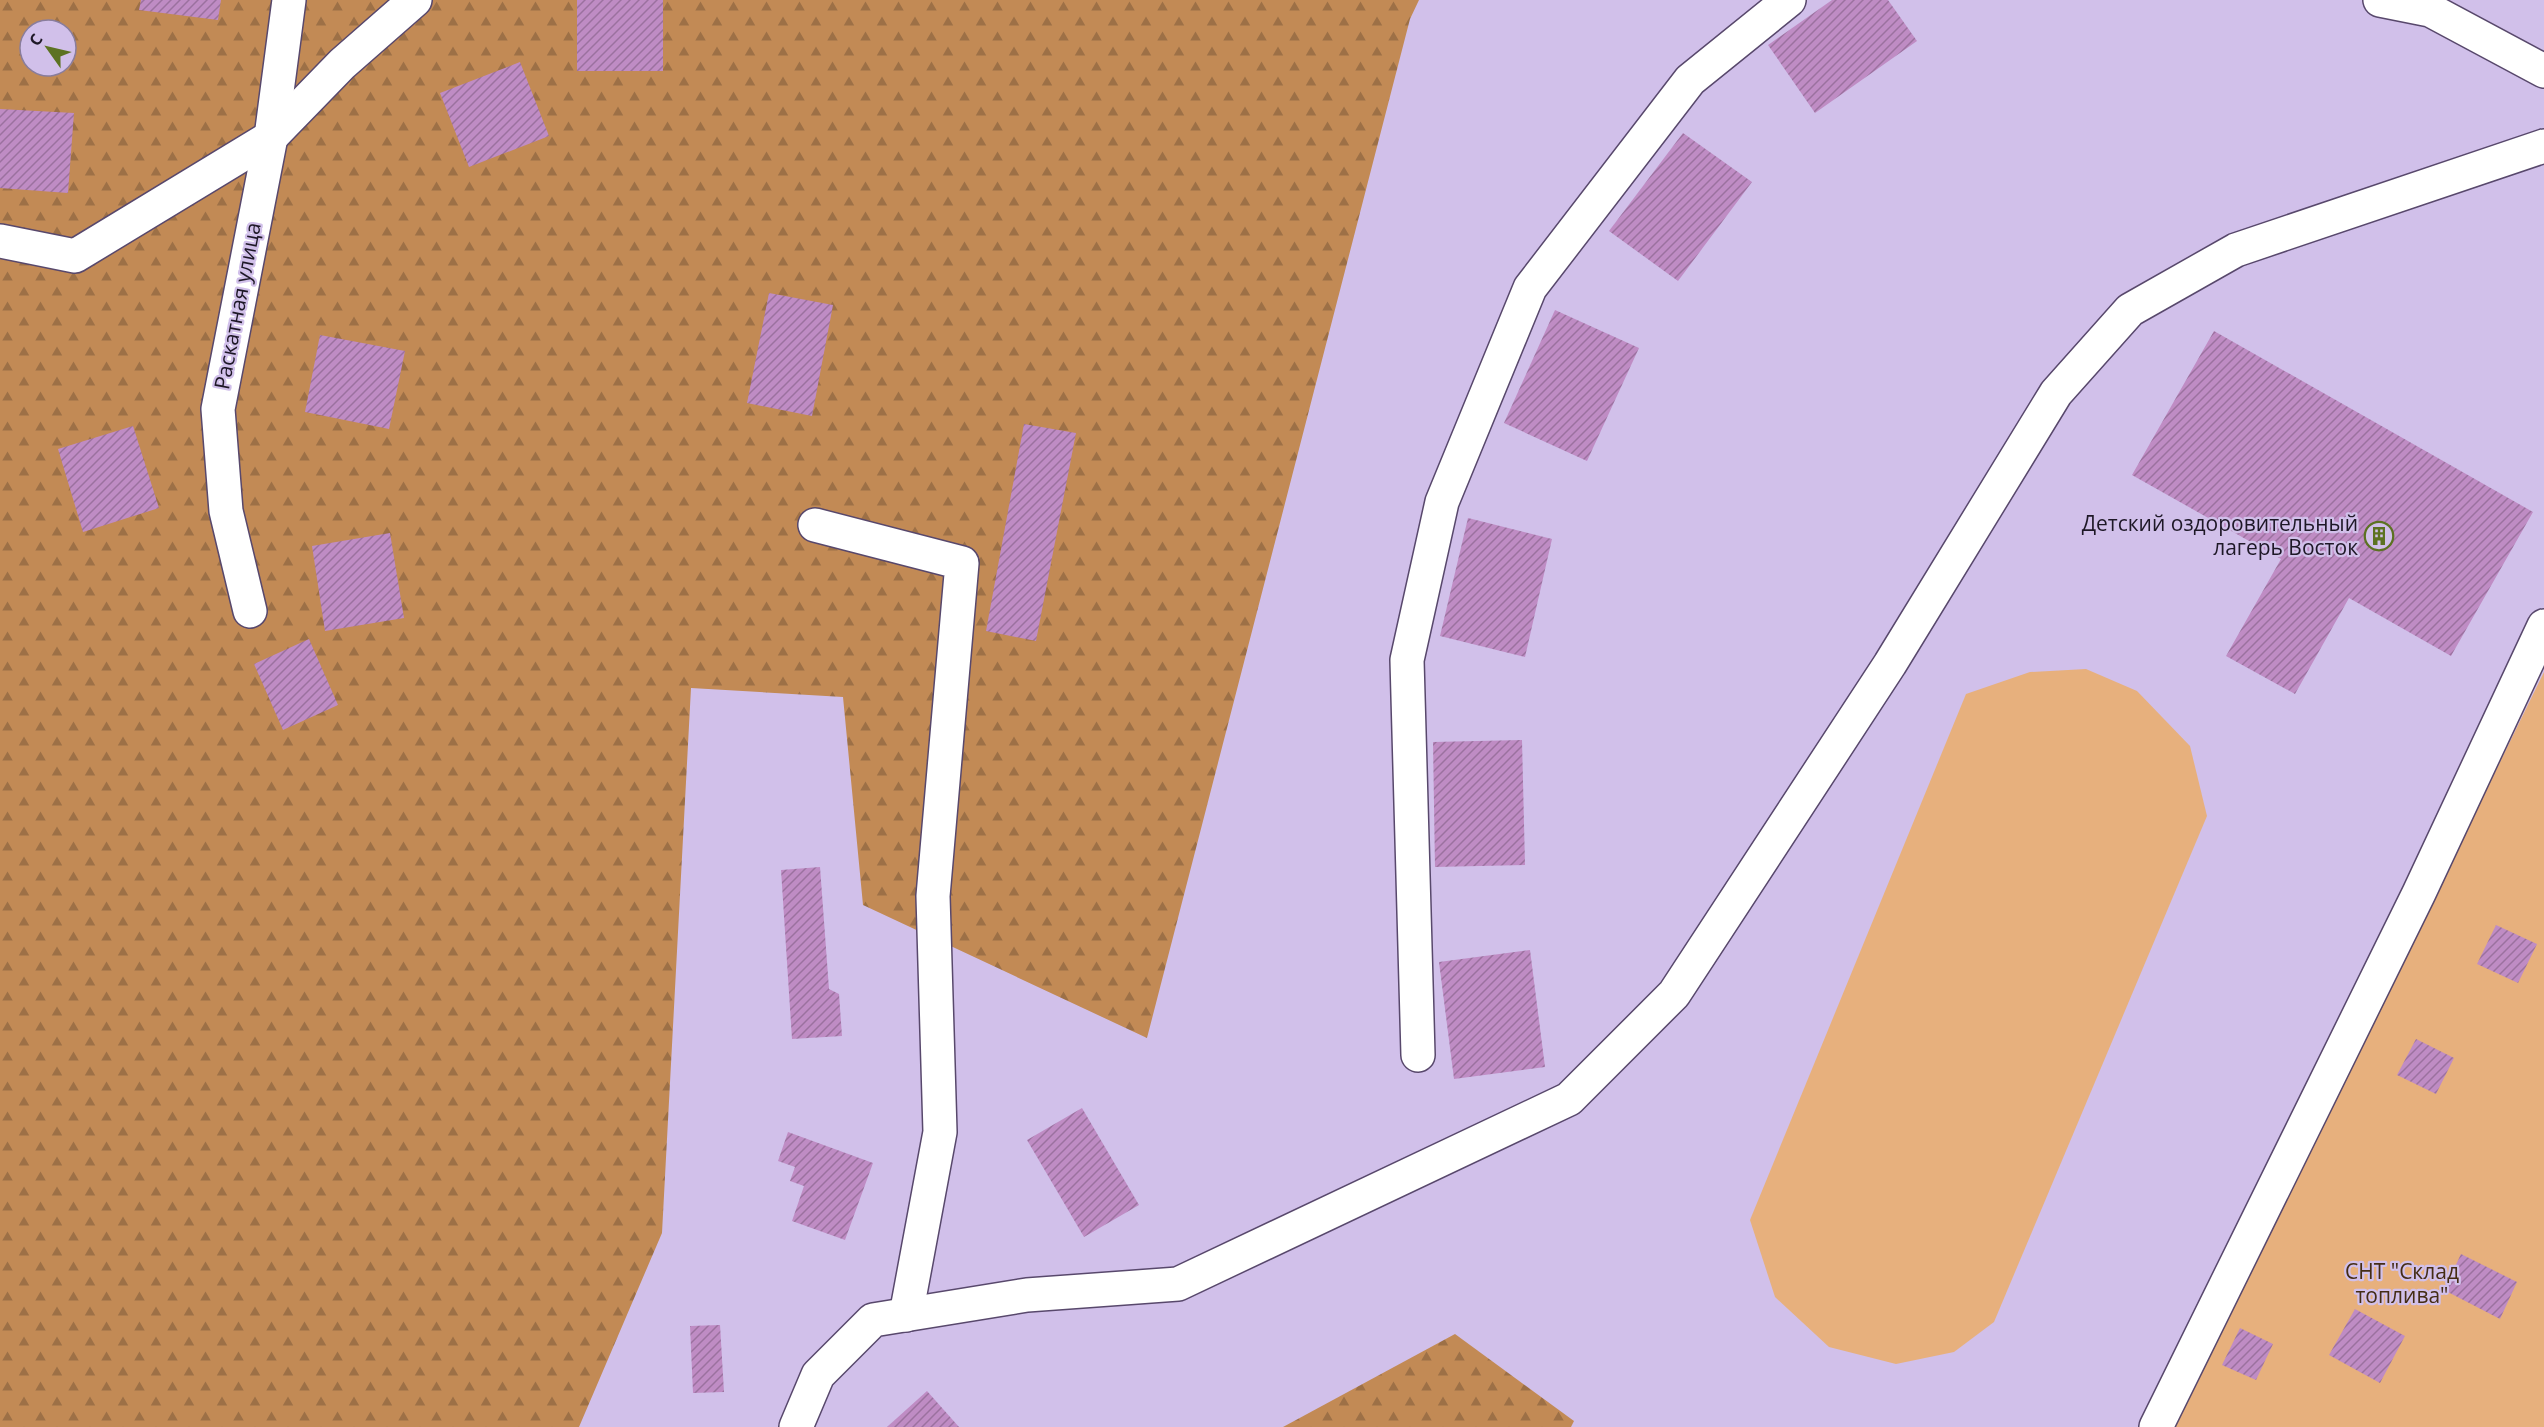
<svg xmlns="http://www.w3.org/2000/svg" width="2544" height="1427" font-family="'Open Sans',sans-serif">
	<defs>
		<pattern id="forest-firs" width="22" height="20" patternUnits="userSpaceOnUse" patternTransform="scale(1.5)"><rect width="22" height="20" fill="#c28a55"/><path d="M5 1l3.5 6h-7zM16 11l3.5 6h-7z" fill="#9d7046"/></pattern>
		<pattern id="building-hatch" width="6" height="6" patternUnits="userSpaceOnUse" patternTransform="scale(1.5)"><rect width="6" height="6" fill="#bf8cc4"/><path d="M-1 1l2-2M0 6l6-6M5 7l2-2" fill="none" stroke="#9b719f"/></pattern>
	</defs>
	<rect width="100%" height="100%" fill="#d1c0ea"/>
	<g fill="url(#forest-firs)" fill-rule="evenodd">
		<path d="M0 0H1419L1410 19 1147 1038 863 905 843 697 691 688 662 1233 579 1427H0ZM30 30H66V66H30Z"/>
		<polygon points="1455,1334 1574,1421 1571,1427 1283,1427"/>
	</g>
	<g fill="#e7b07d">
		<polygon points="2086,669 2137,691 2190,746 2207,816 1994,1322 1954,1352 1896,1364 1829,1347 1775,1297 1750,1220 1966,694 2030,672"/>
		<polygon points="2544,672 2544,1427 2175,1427"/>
	</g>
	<g fill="url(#building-hatch)">
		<polygon points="141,0 221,0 218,20 139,10"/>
		<rect x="577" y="0" width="86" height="71"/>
		<polygon points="1832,0 1888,0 1917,41 1815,113 1768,45"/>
		<polygon points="520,62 549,136 469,167 440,93"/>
		<polygon points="0,109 74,113 68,193 0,188"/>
		<polygon points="1683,133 1752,182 1678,281 1609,231"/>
		<polygon points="769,293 833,305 812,416 747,403"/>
		<polygon points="1555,310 1639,348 1587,461 1504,423"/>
		<polygon points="2214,331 2533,512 2451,656 2349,598 2295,694 2226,656 2281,559 2132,475"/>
		<polygon points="320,335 405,351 389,429 305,412"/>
		<polygon points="1024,424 1076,433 1036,641 986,631"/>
		<polygon points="133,426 159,508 83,532 58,449"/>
		<polygon points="1468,518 1552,539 1525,657 1440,636"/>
		<polygon points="390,533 404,618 325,631 312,546"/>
		<polygon points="309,639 338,705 283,730 254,664"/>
		<polygon points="1522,740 1525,865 1435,867 1433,742"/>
		<polygon points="820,867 829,989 839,994 842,1036 792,1039 781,870"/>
		<polygon points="2496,925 2537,944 2518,983 2477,964"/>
		<polygon points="1530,950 1545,1067 1454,1079 1439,962"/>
		<polygon points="2416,1039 2454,1058 2436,1094 2397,1075"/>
		<polygon points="1082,1108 1139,1205 1084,1237 1027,1140"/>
		<polygon points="788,1132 873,1163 845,1240 792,1221 804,1186 790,1181 795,1167 778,1161"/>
		<polygon points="2461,1254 2517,1282 2500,1319 2444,1290"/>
		<polygon points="2355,1309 2405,1336 2380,1383 2329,1355"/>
		<polygon points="720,1325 724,1392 693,1393 690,1326"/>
		<polygon points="2240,1328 2273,1344 2256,1380 2222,1365"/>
		<polygon points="927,1391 959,1427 887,1427"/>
	</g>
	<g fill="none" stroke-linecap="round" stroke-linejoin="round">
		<g stroke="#58486c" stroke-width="36">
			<g id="minor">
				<polyline points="2380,0 2430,10 2544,71"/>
				<polyline points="0,241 75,256 271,137 342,64 415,0"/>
				<polyline points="815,525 962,563 933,896 940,1132 906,1315"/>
				<polyline points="250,611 226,511 218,409 271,137 289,0"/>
				<polyline points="1418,1055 1407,660 1442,502 1530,288 1690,80 1789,0"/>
				<polyline points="796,1427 818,1375 873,1320 1027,1295 1178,1284 1569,1099 1674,994 1890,664 2056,393 2130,310 2236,250 2544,146"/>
				<polyline points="2156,1427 2419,893 2544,626"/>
			</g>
		</g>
		<use href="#minor" stroke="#fff" stroke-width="33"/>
	</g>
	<defs>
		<g id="building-ring" transform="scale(1.5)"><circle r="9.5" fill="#d1c0ea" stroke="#5c7222" stroke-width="1.5"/><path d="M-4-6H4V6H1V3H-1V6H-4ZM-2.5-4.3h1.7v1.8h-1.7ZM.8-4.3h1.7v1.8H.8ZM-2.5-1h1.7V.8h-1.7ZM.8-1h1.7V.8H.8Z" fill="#5c7222"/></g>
	</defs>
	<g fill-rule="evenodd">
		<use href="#building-ring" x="2379" y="536"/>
	</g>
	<g text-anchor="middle" stroke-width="4.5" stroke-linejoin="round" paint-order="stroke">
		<g font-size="21" fill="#1e1827" stroke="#d1c0ea">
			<text transform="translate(238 306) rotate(-79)" y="7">Раскатная улица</text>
		</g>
		<g font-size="21" fill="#1e1827" stroke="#d1c0ea" text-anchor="end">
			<text x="2358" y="531">Детский оздоровительный<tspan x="2358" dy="24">лагерь Восток</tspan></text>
		</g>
		<g font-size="21" fill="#442c14" stroke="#d1c0ea">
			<text x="2402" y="1279">СНТ "Склад<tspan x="2402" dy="24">топлива"</tspan></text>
		</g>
	</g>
	<g transform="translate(48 48) rotate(304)"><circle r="28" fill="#d1c0ea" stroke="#897d9c" stroke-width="1.5"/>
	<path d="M0-4.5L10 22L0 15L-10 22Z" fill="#5c7222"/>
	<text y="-9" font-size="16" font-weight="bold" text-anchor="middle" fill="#1e1827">С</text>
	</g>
</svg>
